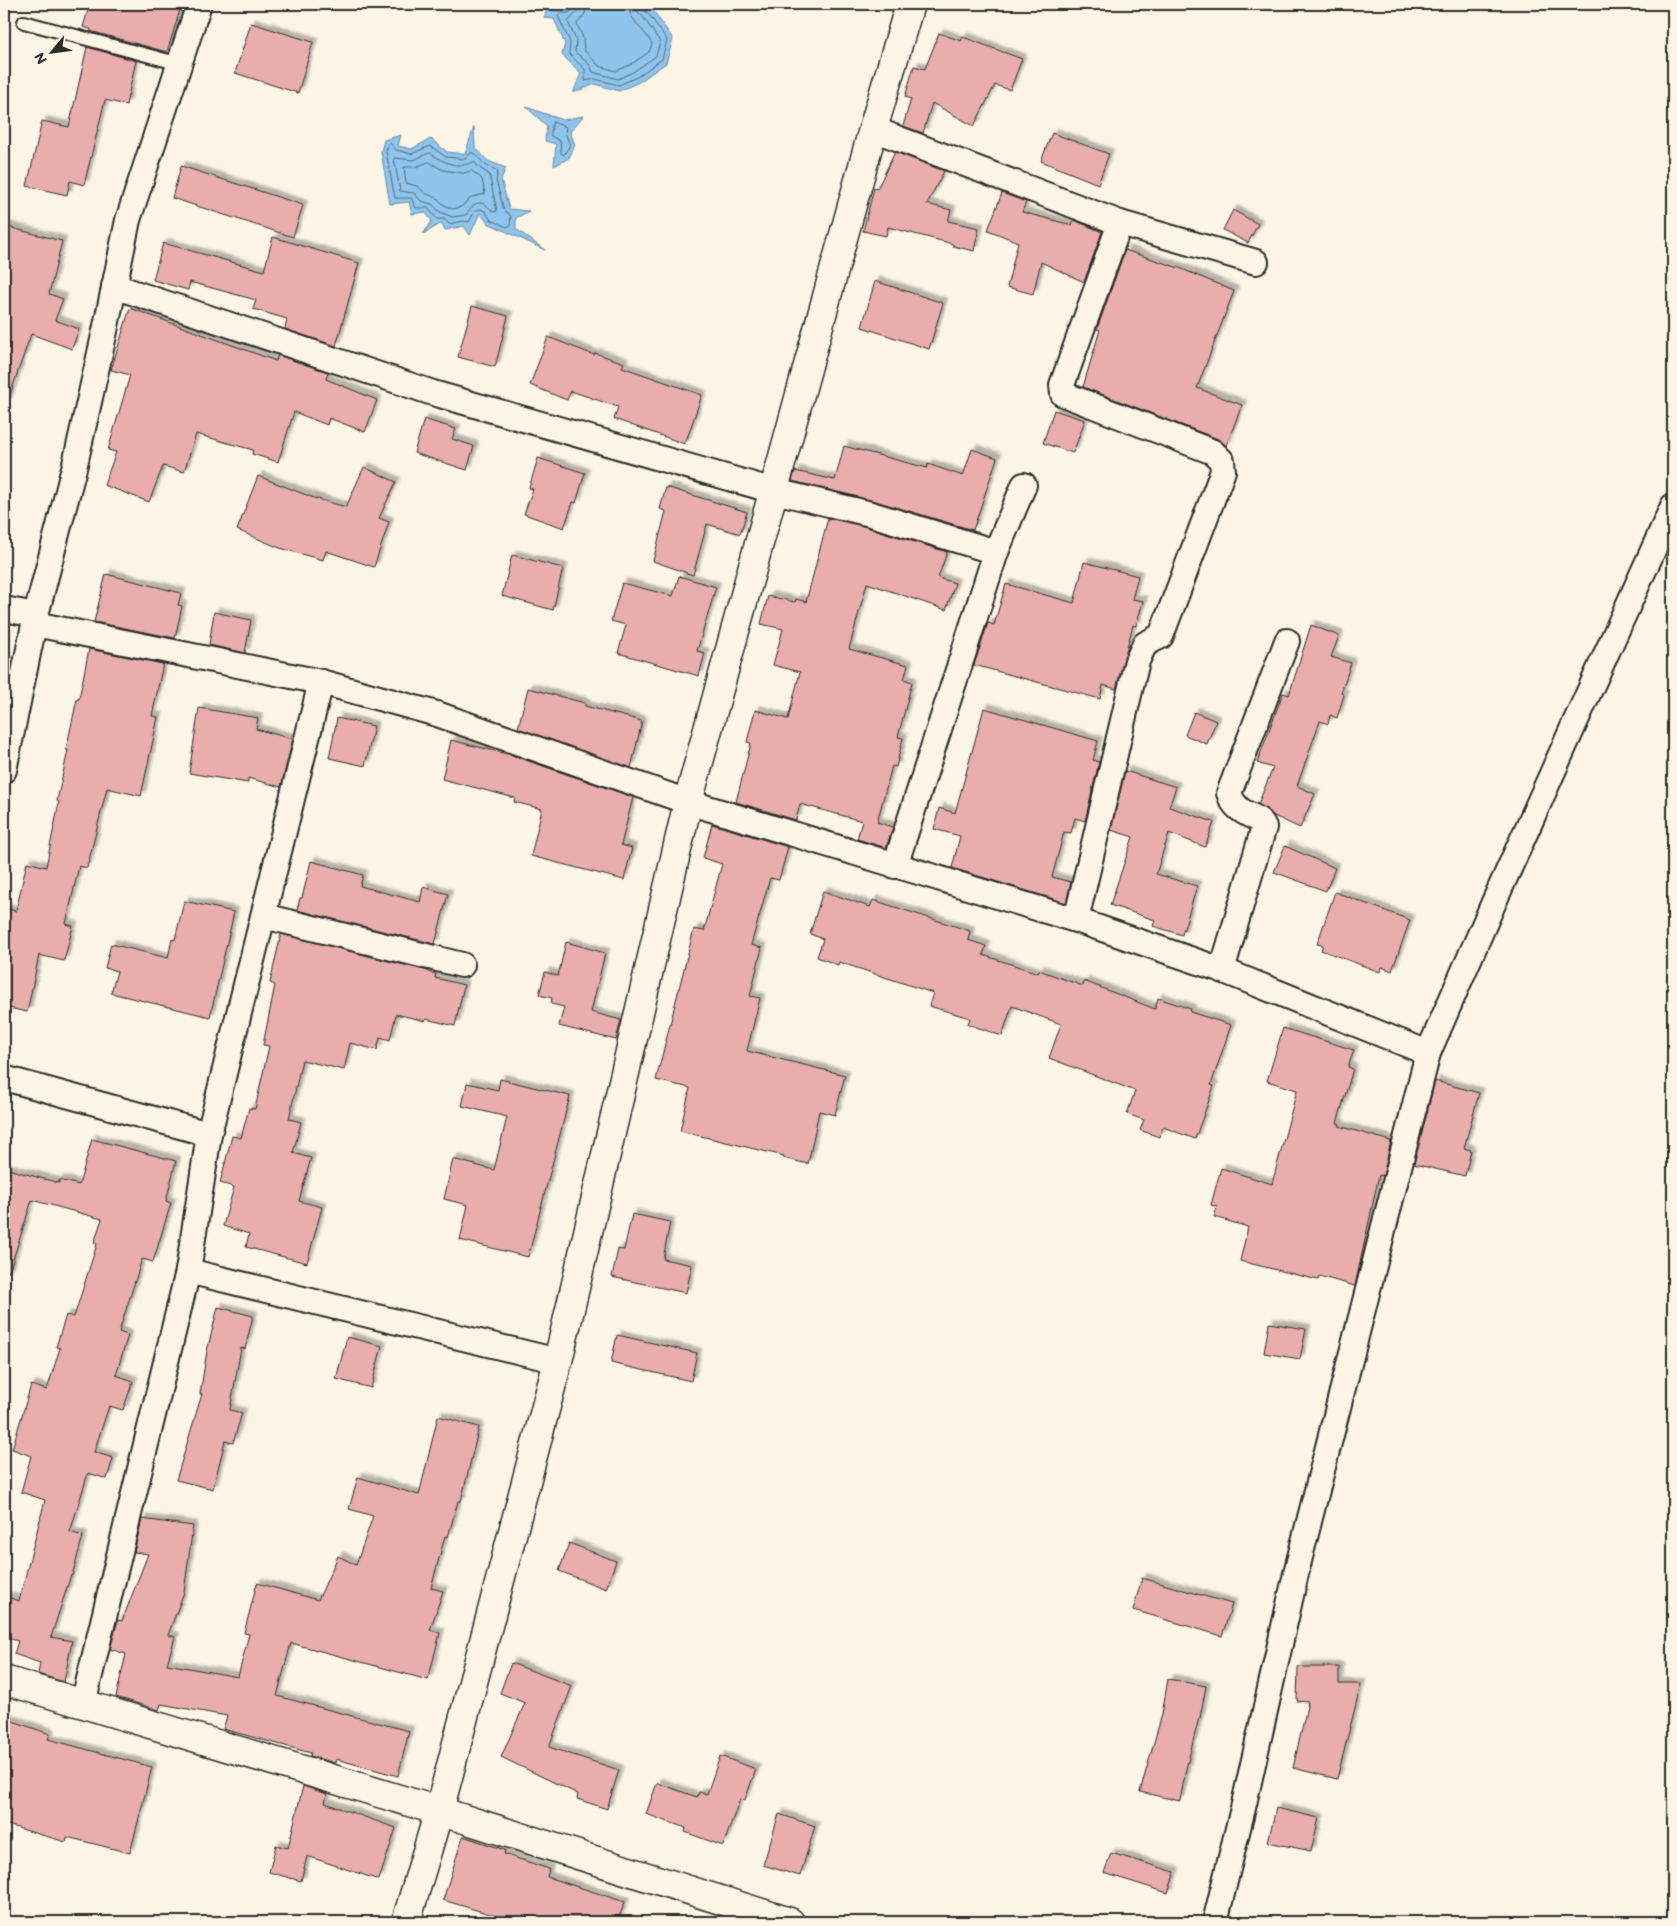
<svg xmlns="http://www.w3.org/2000/svg" width="1677" height="1926" font-family="'Balsamiq Sans',sans-serif">
	<defs>
		<filter id="shadow"><feDropShadow dx="4.5" dy="-4.5" stdDeviation="1" flood-color="#0004"/></filter>
	</defs>
	<rect width="100%" height="100%" fill="#fcf5e5"/>
	<filter id="ink" filterUnits="userSpaceOnUse"><feTurbulence type="fractalNoise" baseFrequency=".02" numOctaves="2"/><feDisplacementMap in="SourceGraphic" scale="10" xChannelSelector="R" yChannelSelector="G"/><feConvolveMatrix kernelMatrix="1 2 1 2 8 2 1 2 1" color-interpolation-filters="sRGB"/></filter>
	<g filter="url(#ink)">
		<g fill="#8fc4ec" stroke="#67879f">
			<polygon points="570,4 643,4 652,9 673,39 666,63 639,82 619,91 595,84 573,93 581,73 562,55 565,44 554,19 544,18 548,6 566,9"/>
			<polygon points="526,107 563,120 583,116 570,132 575,145 569,158 554,166 556,144 545,141 547,126"/>
			<polygon points="474,127 475,147 488,161 506,168 501,179 509,209 529,211 516,218 516,229 545,250 488,223 480,213 470,235 464,226 445,230 442,223 423,234 432,221 425,212 412,214 409,202 390,204 381,152 384,140 401,135 398,146 411,149 431,139 447,152 465,154"/>
		</g>
		<g fill="none" stroke-linecap="round" stroke-linejoin="round">
			<g stroke="#536878" stroke-width="1">
				<polyline points="573,4 573,8 569,13 560,13 558,16 570,42 569,54 585,69 585,81 595,79 619,85 637,77 662,59 667,40 648,13 642,9 641,4"/>
				<polyline points="580,4 578,11 568,22 576,40 575,52 590,65 593,72 618,79 633,72 656,56 660,42 644,18 637,11 635,4"/>
				<path d="M587 4 585 14 577 24 583 38 584 50 599 66 616 71 630 65 649 52 652 44C645 30 628 19 628 4"/>
				<polygon points="553,122 566,127 565,133 570,145 564,155 561,153 560,141 551,136"/>
				<polygon points="390,143 396,150 411,154 430,146 446,157 465,159 471,153 474,153 485,165 498,171 496,180 504,210 511,216 510,226 507,227 491,220 485,211 480,209 475,211 469,222 463,221 449,224 444,219 437,219 428,208 416,208 411,198 395,198 386,152"/>
				<path d="M430 153C445 163 456 169 474 162L481 169 489 174 497 211 493 212C482 198 474 201 466 215L452 217 440 212 432 204 421 201 414 193 400 191 394 158 413 160Z"/>
				<polygon points="429,162 443,170 463,173 472,171 482,179 485,194 472,197 461,207 453,209 444,205 437,198 425,193 417,186 406,183 404,167 415,167"/>
			</g>
		</g>
		<g fill="#e9aeac" stroke="#2b2b2b" filter="url(#shadow)">
			<polygon points="90,4 182,4 167,52 90,31 91,29 83,27"/>
			<polygon points="251,23 313,42 298,93 235,73"/>
			<polygon points="939,33 961,41 963,37 1022,59 1010,90 995,85 974,126 932,103 923,133 903,126 911,99 905,97 914,66 925,69"/>
			<polygon points="87,47 136,61 126,105 105,100 84,185 70,181 67,195 27,186 42,121 69,127"/>
			<polygon points="1052,133 1109,154 1098,184 1041,161"/>
			<polygon points="895,152 944,171 927,204 951,210 948,221 979,228 974,251 953,246 953,244 888,227 886,236 863,231 874,188 877,189"/>
			<polygon points="181,166 303,205 293,237 172,198"/>
			<polygon points="1002,193 1026,202 1022,212 1072,225 1074,220 1102,232 1084,282 1041,262 1033,294 1007,287 1018,242 988,230"/>
			<polygon points="1233,210 1258,224 1248,243 1223,230"/>
			<polygon points="4,226 62,241 49,294 63,299 55,320 79,329 72,349 31,334 7,403 4,402"/>
			<polygon points="273,237 359,263 336,346 285,329 287,319 253,309 256,300 190,282 188,290 153,280 163,243 264,271"/>
			<polygon points="1125,250 1182,269 1234,291 1197,388 1242,405 1226,446 1218,439 1083,387 1100,330 1097,329"/>
			<polygon points="875,281 943,303 929,349 862,327"/>
			<polygon points="472,306 508,316 495,367 458,357"/>
			<polygon points="130,308 276,361 278,355 328,372 326,379 377,400 365,432 329,418 327,425 294,412 278,462 252,454 253,450 196,434 184,472 163,466 149,502 104,485 116,452 108,450 130,375 111,370"/>
			<polygon points="548,337 594,355 595,353 624,363 622,367 702,395 685,444 614,419 618,407 571,391 567,400 530,385"/>
			<polygon points="1054,410 1085,420 1073,453 1043,443"/>
			<polygon points="424,419 456,429 452,439 474,446 467,470 414,453"/>
			<polygon points="844,446 927,468 928,464 963,476 972,449 997,458 973,530 875,501 792,481 795,471 835,480"/>
			<polygon points="538,458 585,473 576,503 573,502 564,528 524,514 533,489 529,488"/>
			<polygon points="364,467 396,482 379,518 389,522 374,567 326,551 323,560 280,548 237,530 258,476 314,498 346,507"/>
			<polygon points="666,487 747,512 740,534 707,524 693,575 653,561 666,511 660,509"/>
			<polygon points="828,518 867,527 947,552 938,578 955,583 946,610 867,583 849,649 908,665 904,679 912,682 898,737 903,738 896,767 892,766 877,822 893,827 886,848 857,839 862,821 800,804 796,820 736,802 751,743 747,742 755,710 788,719 800,672 773,665 783,629 761,624 768,596 795,602 796,599 806,602"/>
			<polygon points="512,555 563,568 553,610 502,596"/>
			<polygon points="1084,562 1138,576 1132,599 1143,601 1136,626 1133,625 1116,689 1103,685 1100,699 974,665 988,623 994,625 1006,584 1074,603"/>
			<polygon points="106,574 181,593 178,605 182,606 175,638 94,622"/>
			<polygon points="679,576 716,587 697,651 705,653 699,676 618,653 626,625 611,621 622,583 673,596"/>
			<polygon points="214,612 251,620 245,653 209,645"/>
			<polygon points="1311,625 1339,636 1331,657 1351,663 1341,693 1344,695 1337,718 1330,715 1328,724 1320,721 1297,786 1315,794 1300,828 1274,816 1258,804 1273,768 1257,763 1283,693 1289,695"/>
			<polygon points="89,649 163,664 152,716 158,717 141,796 107,788 87,868 79,866 66,924 73,926 64,961 39,955 27,1012 4,1007 4,908 16,911 27,862 46,867 59,802 57,801 68,750 66,750 77,699 79,699"/>
			<polygon points="528,688 585,703 585,706 642,721 631,768 518,728"/>
			<polygon points="199,708 258,718 256,729 293,739 281,787 248,778 248,783 189,773"/>
			<polygon points="984,708 1098,741 1093,760 1099,762 1085,821 1075,818 1071,833 1064,832 1052,877 1071,882 1066,903 952,868 960,836 934,829 939,808 955,813"/>
			<polygon points="1194,712 1216,721 1207,744 1185,735"/>
			<polygon points="337,718 374,726 365,766 329,758"/>
			<polygon points="451,740 511,755 633,797 621,845 632,848 624,880 531,856 542,809 514,802 515,798 442,779"/>
			<polygon points="1125,771 1176,787 1169,807 1214,822 1205,847 1169,833 1156,874 1197,886 1182,935 1153,926 1155,920 1110,905 1133,837 1111,830"/>
			<polygon points="712,824 788,847 779,880 770,878 751,945 762,948 750,996 760,998 747,1051 845,1075 835,1115 819,1111 808,1164 783,1158 784,1156 680,1131 690,1088 656,1080 694,929 704,931 722,864 703,858"/>
			<polygon points="1285,846 1335,868 1326,891 1274,872"/>
			<polygon points="311,861 363,875 360,886 420,902 423,887 448,894 435,944 297,910 300,898 302,898"/>
			<polygon points="823,891 870,907 873,900 970,931 968,940 986,946 983,955 1038,973 1039,970 1083,986 1084,981 1155,1009 1158,998 1191,1009 1190,1012 1231,1025 1211,1085 1214,1086 1195,1139 1163,1127 1159,1137 1140,1130 1144,1120 1127,1114 1135,1091 1049,1058 1061,1024 1012,1006 1002,1036 968,1024 970,1018 929,1006 933,993 839,962 838,965 817,957 823,939 810,934"/>
			<polygon points="1335,892 1410,920 1392,971 1382,967 1380,972 1321,950 1323,945 1317,944"/>
			<polygon points="184,901 234,912 210,1017 111,993 117,971 105,968 111,944 168,958 172,939 175,940"/>
			<polygon points="281,934 428,971 428,972 436,974 435,978 464,985 455,1026 426,1019 425,1021 396,1014 390,1040 380,1037 377,1050 350,1043 344,1070 302,1060 289,1119 301,1122 293,1153 311,1158 299,1201 322,1207 307,1263 246,1247 249,1234 223,1226 234,1187 220,1183 232,1136 241,1138 249,1108 255,1109 269,1046 263,1045 275,985 270,983"/>
			<polygon points="566,942 605,953 591,1012 621,1020 616,1040 559,1026 564,1007 551,1004 552,998 539,995 545,972 558,976"/>
			<polygon points="1283,1028 1354,1050 1348,1067 1353,1069 1337,1123 1340,1124 1339,1126 1391,1141 1383,1176 1379,1175 1355,1286 1319,1276 1318,1280 1240,1261 1248,1227 1214,1217 1217,1207 1211,1205 1221,1168 1272,1184 1297,1090 1267,1081"/>
			<polygon points="500,1079 570,1096 528,1257 460,1240 468,1205 444,1199 453,1159 494,1170 507,1117 462,1106 467,1083 498,1090"/>
			<polygon points="1435,1081 1479,1093 1464,1148 1471,1150 1465,1176 1414,1164"/>
			<polygon points="92,1139 176,1161 166,1201 171,1203 153,1262 142,1259 119,1332 128,1335 116,1375 133,1381 123,1410 109,1406 94,1452 113,1458 107,1479 88,1473 70,1532 83,1536 72,1576 71,1575 51,1637 72,1641 64,1682 38,1674 40,1663 14,1654 18,1641 4,1637 4,1596 19,1601 45,1500 21,1492 31,1456 12,1449 31,1385 47,1390 60,1348 56,1347 66,1315 74,1317 97,1244 94,1243 102,1219 32,1200 9,1272 4,1271 4,1168 59,1183 59,1180 79,1185"/>
			<polygon points="632,1214 670,1222 663,1259 692,1265 686,1293 612,1277 618,1249 624,1250"/>
			<polygon points="218,1307 253,1316 245,1349 241,1348 230,1410 242,1413 233,1443 225,1441 213,1489 176,1480 202,1394 200,1394 207,1351"/>
			<polygon points="1269,1323 1306,1329 1300,1359 1264,1353"/>
			<polygon points="617,1335 697,1353 691,1381 611,1363"/>
			<polygon points="347,1337 382,1346 371,1388 336,1379"/>
			<polygon points="438,1416 479,1427 461,1501 458,1501 448,1537 445,1536 431,1588 443,1591 430,1630 440,1633 428,1680 291,1643 277,1696 409,1731 398,1776 336,1759 335,1763 310,1756 311,1753 223,1729 227,1716 161,1704 159,1710 116,1697 126,1654 110,1649 118,1620 122,1621 148,1554 134,1552 142,1519 193,1526 184,1592 168,1635 175,1637 167,1664 238,1677 249,1634 244,1633 257,1583 318,1600 338,1556 356,1565 373,1516 349,1509 358,1477 419,1495"/>
			<polygon points="569,1543 616,1561 606,1589 559,1571"/>
			<polygon points="1142,1578 1232,1604 1222,1636 1133,1610"/>
			<polygon points="511,1663 572,1686 549,1747 619,1770 607,1809 577,1799 578,1794 501,1757 525,1703 500,1693"/>
			<polygon points="1298,1667 1339,1667 1339,1684 1361,1684 1337,1779 1293,1768 1308,1702 1297,1701"/>
			<polygon points="1168,1679 1206,1686 1200,1718 1199,1718 1186,1769 1180,1801 1140,1792 1162,1714"/>
			<polygon points="4,1718 50,1734 48,1739 152,1767 130,1853 67,1837 66,1842 4,1824"/>
			<polygon points="720,1756 756,1769 745,1800 740,1799 723,1846 685,1832 686,1828 646,1814 657,1783 697,1797 699,1792 707,1794"/>
			<polygon points="303,1786 327,1794 325,1803 396,1828 379,1880 307,1856 301,1881 269,1872 276,1845 288,1848"/>
			<polygon points="1276,1808 1319,1818 1311,1851 1268,1842"/>
			<polygon points="779,1814 815,1826 800,1876 763,1865"/>
			<polygon points="463,1836 505,1850 504,1854 549,1869 547,1877 625,1902 617,1922 516,1922 443,1900"/>
			<polygon points="1111,1853 1175,1872 1168,1893 1104,1873"/>
		</g>
		<g fill="none" stroke-linecap="round" stroke-linejoin="round">
			<g stroke="#2b2b2b" stroke-width="16">
				<polyline id="service" points="24,22 180,64"/>
			</g>
			<g stroke="#2b2b2b" stroke-width="28">
				<g id="minor">
					<polyline points="873,129 1120,223 1256,262"/>
					<polyline points="114,286 433,393 774,491 871,514 996,552 895,866"/>
					<polyline points="996,552 1024,485"/>
					<polyline points="4,609 36,615"/>
					<polyline points="35,624 321,682 437,714 688,802 1076,920 1222,970 1428,1053"/>
					<polyline points="4,770 36,615 75,464 105,331 128,220 199,4"/>
					<polyline points="264,916 462,965"/>
					<polyline points="1076,920 1137,661 1145,644 1161,636 1223,471 1222,461 1213,452 1063,394 1062,385 1120,223"/>
					<path d="M1222 970 1264 827C1259 813 1237 818 1229 793L1287 641"/>
					<polyline points="4,1078 209,1134"/>
					<polyline points="188,1271 558,1361"/>
					<polyline points="83,1704 188,1271 209,1134 321,682"/>
					<polyline points="1215,1922 1244,1804 1297,1569 1428,1053 1494,902 1673,506"/>
				</g>
			</g>
			<g stroke="#2b2b2b" stroke-width="31">
				<g id="tertiary">
					<polyline points="4,1680 439,1811 790,1922"/>
					<polyline points="406,1922 439,1811 558,1361 688,802 873,129 910,4"/>
				</g>
			</g>
			<use href="#service" stroke="#fcf5e5" stroke-width="12"/>
			<use href="#minor" stroke="#fcf5e5" stroke-width="24"/>
			<use href="#tertiary" stroke="#fcf5e5" stroke-width="28"/>
		</g>
	</g>
	<rect width="1677" height="1926" fill="none" stroke="#fcf5e5" stroke-width="20"/>
	<rect x="10" y="10" width="1657" height="1906" fill="none" stroke="#2b2b2b" stroke-width="2" filter="url(#ink)"/>
	<g transform="translate(52 52) rotate(241)" stroke="#fcf5e5" stroke-width="4" paint-order="stroke">
	<path d="M0-4L9 19L0 12L-9 19Z" fill="#2b2b2b"/>
	<text y="-8" font-size="14" font-weight="bold" text-anchor="middle" fill="#2b2b2b">N</text>
	</g>
</svg>
